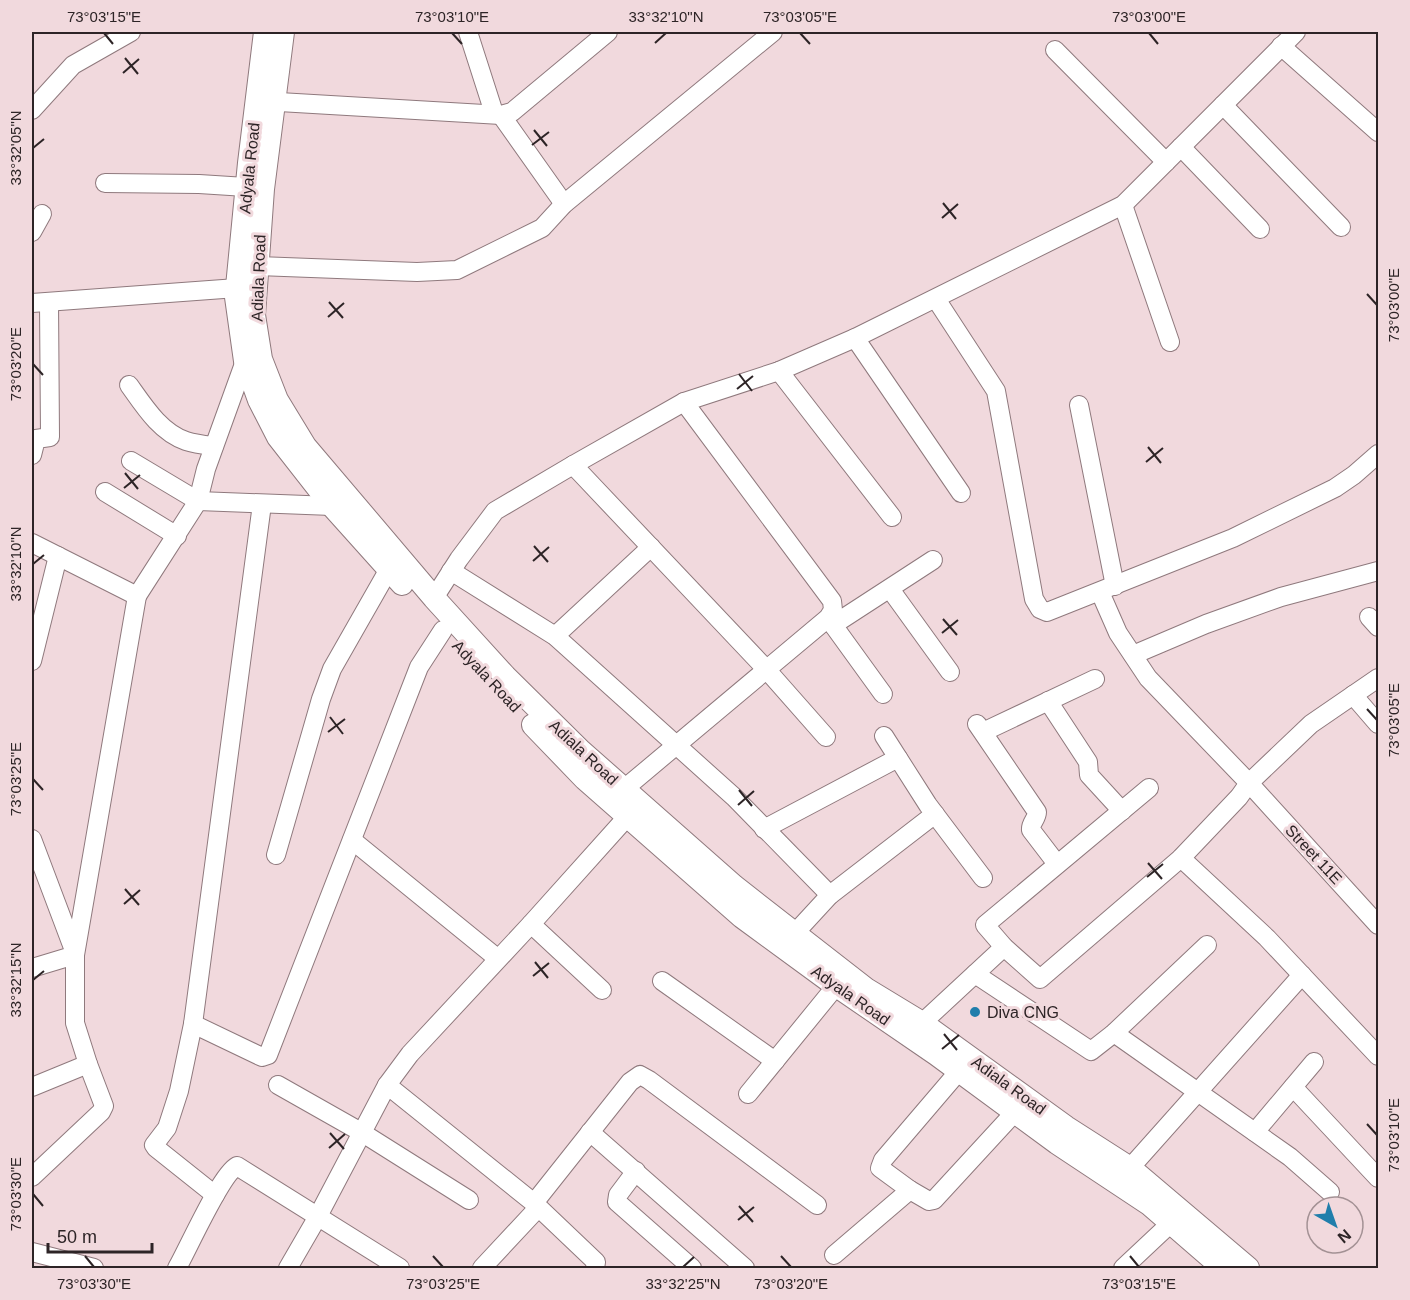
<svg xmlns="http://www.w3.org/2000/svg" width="1410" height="1300" font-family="Helvetica,sans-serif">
	<rect width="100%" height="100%" fill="#f1d9dd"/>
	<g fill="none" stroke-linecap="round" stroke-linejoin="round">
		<g stroke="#8f797d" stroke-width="20">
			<g id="minor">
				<polyline points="468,32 494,113"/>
				<polyline points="1281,46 1378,132"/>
				<polyline points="1055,50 1166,162"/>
				<polyline points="262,101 501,115 512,112 608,32"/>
				<polyline points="1223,105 1341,227"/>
				<polyline points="32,110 73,65 131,32"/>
				<polyline points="501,115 564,204"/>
				<polyline points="1181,147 1260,229"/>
				<polyline points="105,183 199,184 246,187"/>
				<polyline points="1123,205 1170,342"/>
				<polyline points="32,232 42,214"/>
				<polyline points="246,267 258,266 417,272 457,270 542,228 564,204 773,32"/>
				<polyline points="936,299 996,391 1034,599 1040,609 1047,612 1233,538 1335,488 1354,475 1378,454"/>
				<polyline points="32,303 237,288"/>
				<polyline points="855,338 961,493"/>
				<polyline points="779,371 892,517"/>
				<path d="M129 385C144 406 160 432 186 441 195 444 205 445 214 446"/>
				<polyline points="1079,405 1115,586"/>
				<polyline points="32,455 36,439 50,437 49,302"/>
				<polyline points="131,461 198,501 332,506"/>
				<polyline points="573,465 766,669 826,737"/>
				<polyline points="105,492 177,536"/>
				<polyline points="32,543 137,596 198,501 206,469 245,361"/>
				<polyline points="451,571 555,636 734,797 830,895"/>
				<polyline points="890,589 950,672"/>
				<polyline points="1100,592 1118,633 1148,678 1249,783 1378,925"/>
				<polyline points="434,598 459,559 495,511 573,465 684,402 779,371 855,338 1123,205 1296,32"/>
				<polyline points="1369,617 1378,627"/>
				<polyline points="828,618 883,694"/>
				<polyline points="833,625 933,560"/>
				<polyline points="555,636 651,547"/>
				<polyline points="1133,655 1206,624 1281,597 1378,571"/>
				<polyline points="32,661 58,556"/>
				<polyline points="1353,695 1378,724"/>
				<polyline points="1048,701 1088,762 1089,775 1122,811"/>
				<path d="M977 724 1037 812C1037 819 1030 823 1031 830L1057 864"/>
				<polyline points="983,732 1095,679"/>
				<polyline points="884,736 928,805 983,878"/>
				<polyline points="1149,788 985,925 1004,947 1040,979 1181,858 1239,797 1249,783 1311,724 1378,678"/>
				<polyline points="624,789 828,618 833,610 832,601 684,402"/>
				<polyline points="764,829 898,758"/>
				<polyline points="32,839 75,953"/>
				<polyline points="352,840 497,958"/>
				<polyline points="276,855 321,699 332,669 389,569"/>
				<polyline points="1181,858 1267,938 1378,1056"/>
				<polyline points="531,924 602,990"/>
				<polyline points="795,933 830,895 935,814"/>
				<polyline points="32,968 75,955"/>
				<polyline points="975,974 1091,1051 1114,1033 1207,945"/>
				<polyline points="662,981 775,1061"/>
				<polyline points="922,1023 1004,947"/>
				<polyline points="193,1024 262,1057 268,1055 419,667 443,630"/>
				<polyline points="1114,1033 1290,1157 1330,1192"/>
				<polyline points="278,1085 361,1132 469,1200"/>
				<polyline points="387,1085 534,1203 596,1262 595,1268"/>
				<polyline points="32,1087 88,1064"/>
				<polyline points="1293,1087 1378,1178"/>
				<polyline points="748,1094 836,986"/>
				<polyline points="590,1132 745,1268"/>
				<polyline points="1255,1132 1314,1062"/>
				<polyline points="1130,1168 1302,975"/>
				<polyline points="636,1171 618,1195 617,1202 692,1268"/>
				<polyline points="32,1177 101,1112 104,1106 88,1064 75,1023 75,955 137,596"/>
				<polyline points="910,1190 880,1168 883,1160 959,1071"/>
				<polyline points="215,1195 156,1148 154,1145 167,1128 179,1091 193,1024 262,504"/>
				<polyline points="534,1203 630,1082 640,1075 649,1080 817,1205"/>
				<polyline points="32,1252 94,1268"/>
				<polyline points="834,1255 910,1190 929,1201 934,1200 1015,1112"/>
				<path d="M177 1268C188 1249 221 1174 237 1166L400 1268"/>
				<polyline points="288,1268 317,1218 387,1085 410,1054 531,924 627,817"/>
				<polyline points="482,1268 538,1208"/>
				<polyline points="1123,1268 1171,1223"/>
			</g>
		</g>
		<g stroke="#8f797d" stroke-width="24">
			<g id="major">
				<polyline points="265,32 249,163 236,297 245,361 259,400 278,437 332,506 402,584"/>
				<polyline points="283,32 263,189 254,315 261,359 277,400 305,446 434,598 505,676 581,751 734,886 866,989 922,1023 1066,1127 1130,1168 1248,1268"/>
				<polyline points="533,725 585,779 742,917 828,980 936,1054 1057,1143 1149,1204 1223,1268"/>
			</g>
		</g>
		<use href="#minor" stroke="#fff" stroke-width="18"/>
		<use href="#major" stroke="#fff" stroke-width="22"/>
	</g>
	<path fill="none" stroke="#2d2426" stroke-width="2" d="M104 33 113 44M452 33 462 44M800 33 810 44M1149 33 1158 44M655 43 666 33M125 58 138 74M123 73 139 59M534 130 547 146M532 145 549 132M33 148 44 139M943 203 956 219M942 218 958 204M1367 294 1377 305M329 302 343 318M328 317 344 303M33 364 43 375M739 374 752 391M737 389 753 376M1148 447 1161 463M1146 462 1163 448M125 473 138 489M124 488 140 475M534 546 548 562M533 561 549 547M33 564 44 555M943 619 957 635M942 633 958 620M1367 709 1377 720M330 717 343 734M328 732 345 719M33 779 43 790M739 790 752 806M738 805 754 791M1148 863 1162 879M1147 877 1163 864M125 889 139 905M124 904 140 890M535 962 548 978M533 976 549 963M33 980 44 971M944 1034 957 1050M942 1049 959 1035M1367 1124 1377 1135M330 1133 344 1149M329 1148 345 1134M33 1194 43 1206M739 1206 753 1222M738 1220 754 1207M85 1256 94 1267M433 1256 443 1267M781 1256 791 1267M1130 1256 1139 1267M683 1267 694 1257"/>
	<circle fill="#207eab" stroke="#f1d9dd" stroke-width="2" cx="975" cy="1012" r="6"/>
	<g text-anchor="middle" stroke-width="6" stroke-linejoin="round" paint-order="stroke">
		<g font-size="16" fill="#2d2426" stroke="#f1d9dd">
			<text transform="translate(249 168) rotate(-84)" y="6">Adyala Road</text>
			<text transform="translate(258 278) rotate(-88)" y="6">Adiala Road</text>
			<text transform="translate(487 676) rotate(47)" y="6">Adyala Road</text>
			<text transform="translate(584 752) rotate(43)" y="6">Adiala Road</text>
			<text transform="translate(1314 854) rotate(47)" y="6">Street 11E</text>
			<text transform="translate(851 995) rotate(35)" y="6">Adyala Road</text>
			<text transform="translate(1009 1085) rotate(36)" y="6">Adiala Road</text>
		</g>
		<g font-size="16" fill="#2d2426" stroke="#f1d9dd" text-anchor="start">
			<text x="987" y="1018">Diva CNG</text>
		</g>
	</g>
	<rect width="1410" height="1300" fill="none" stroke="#f1d9dd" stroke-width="66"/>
	<g transform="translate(1335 1225) rotate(140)"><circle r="28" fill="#f1d9dd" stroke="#a39194" stroke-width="1.5"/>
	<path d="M0-4.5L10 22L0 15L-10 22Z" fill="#207eab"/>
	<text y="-9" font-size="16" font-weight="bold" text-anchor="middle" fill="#2d2426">N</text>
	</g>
	<path d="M48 1243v9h104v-9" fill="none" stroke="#2d2426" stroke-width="3"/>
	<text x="57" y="1243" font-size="18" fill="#2d2426" stroke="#f1d9dd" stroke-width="4.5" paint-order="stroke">50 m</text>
	<rect x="33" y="33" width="1344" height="1234" fill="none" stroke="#2d2426" stroke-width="2"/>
	<g font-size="15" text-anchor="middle" fill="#2d2426">
		<text x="104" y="22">73°03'15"E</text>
		<text x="452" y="22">73°03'10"E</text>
		<text x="666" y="22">33°32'10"N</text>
		<text x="800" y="22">73°03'05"E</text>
		<text x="1149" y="22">73°03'00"E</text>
		<text transform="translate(16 148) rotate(-90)" y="5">33°32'05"N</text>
		<text transform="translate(1394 305) rotate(-90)" y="5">73°03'00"E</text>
		<text transform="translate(16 364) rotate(-90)" y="5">73°03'20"E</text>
		<text transform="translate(16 564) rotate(-90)" y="5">33°32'10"N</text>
		<text transform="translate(1394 720) rotate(-90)" y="5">73°03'05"E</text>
		<text transform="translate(16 779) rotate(-90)" y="5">73°03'25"E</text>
		<text transform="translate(16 980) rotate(-90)" y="5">33°32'15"N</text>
		<text transform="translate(1394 1135) rotate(-90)" y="5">73°03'10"E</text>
		<text transform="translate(16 1194) rotate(-90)" y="5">73°03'30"E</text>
		<text x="94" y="1289">73°03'30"E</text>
		<text x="443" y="1289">73°03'25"E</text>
		<text x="683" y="1289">33°32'25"N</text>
		<text x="791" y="1289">73°03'20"E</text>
		<text x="1139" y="1289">73°03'15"E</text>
	</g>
</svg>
